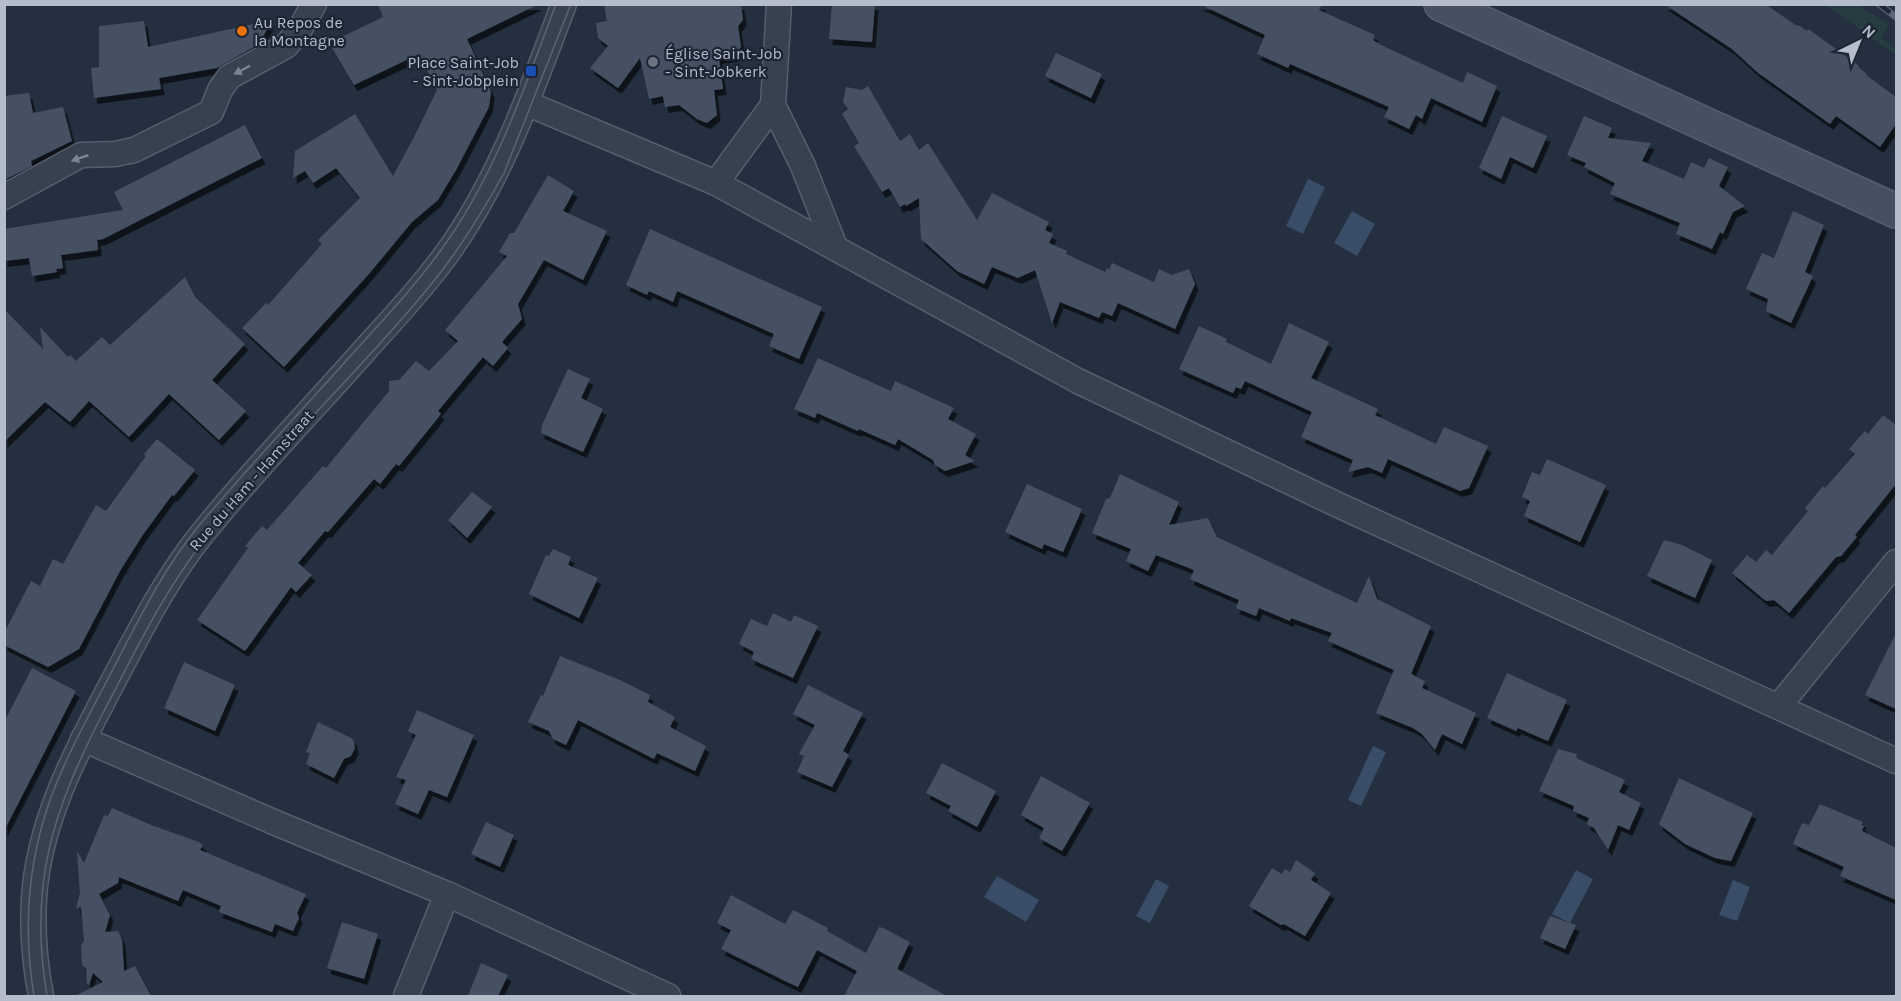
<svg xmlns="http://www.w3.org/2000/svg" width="1901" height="1001" font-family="Karla,sans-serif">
	<defs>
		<filter id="shadow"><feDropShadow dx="3.5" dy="6" stdDeviation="0" flood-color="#0009"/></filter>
	</defs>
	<rect width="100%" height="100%" fill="#242f3f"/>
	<polygon fill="#263c40" points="1826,5 1859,5 1889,25 1881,38 1896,49 1896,55"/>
	<g fill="#394c68">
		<polygon points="1308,179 1325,187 1303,234 1286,226"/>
		<polygon points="1352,211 1375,224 1357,256 1334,243"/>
		<polygon points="1373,746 1386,752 1361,806 1348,800"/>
		<polygon points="1576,870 1593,879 1570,923 1552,914"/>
		<polygon points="997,876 1039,900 1026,922 984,897"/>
		<polygon points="1156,879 1169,886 1150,923 1136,916"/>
		<polygon points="1733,880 1750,887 1737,921 1719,915"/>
	</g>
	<g fill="#455163" filter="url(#shadow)">
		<polygon points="378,4 539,4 467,39 491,92 489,107 456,170 438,200 412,222 368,275 284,367 242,328 266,303 268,305 322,244 318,240 360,198 336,168 313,183 305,171 293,178 295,151 355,114 393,176 414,137 437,90 427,70 436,65 434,61 424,64 419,54 354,85 329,43 383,17"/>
		<polygon points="604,4 741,4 743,20 738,26 741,47 734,56 719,58 723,89 714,90 717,115 707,123 697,119 679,105 665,107 663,96 649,99 640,58 618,88 590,68 608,46 598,38 596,23 607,21"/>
		<polygon points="832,4 875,4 872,42 829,39"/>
		<polygon points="1199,4 1322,4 1319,10 1375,35 1373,40 1381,45 1463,83 1467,72 1497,86 1482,122 1431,98 1422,119 1416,115 1409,129 1384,117 1389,107 1290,64 1288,68 1257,54 1265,35"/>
		<polygon points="1664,4 1765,4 1797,26 1798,25 1807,31 1808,29 1832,46 1859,66 1858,67 1867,74 1866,75 1896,97 1896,124 1880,147 1836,116 1830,124 1757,72 1732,49"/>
		<polygon points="272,20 259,44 217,68 159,78 161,89 94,98 91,68 99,67 99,26 144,21 148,47"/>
		<polygon points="1056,53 1102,74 1091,98 1045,76"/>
		<polygon points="868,86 900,141 910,134 919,150 928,143 977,220 992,193 1049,222 1045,230 1053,234 1049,243 1067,251 1066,254 1105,272 1107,268 1109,269 1112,263 1154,282 1159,269 1172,275 1189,269 1195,284 1175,329 1118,303 1112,316 1102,312 1099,318 1060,302 1052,323 1035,270 1018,278 992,267 984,284 957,271 921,239 919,198 906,206 905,204 900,207 889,188 882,192 854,146 859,143 842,114 848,109 843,102 846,87 862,90"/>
		<polygon points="29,93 33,113 63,107 72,141 31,161 32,166 4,180 4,96"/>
		<polygon points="1502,116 1547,136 1533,168 1510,157 1501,179 1479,168"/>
		<polygon points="1584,116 1612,128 1608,138 1651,143 1642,161 1684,179 1691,162 1704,168 1709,158 1728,167 1719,186 1745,206 1733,212 1723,234 1720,232 1712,249 1676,234 1680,223 1610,194 1615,183 1584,167 1586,163 1567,155"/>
		<polygon points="245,125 262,158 103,239 97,240 98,250 61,255 63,268 56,269 57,272 32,276 29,258 4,261 4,229 123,210 114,192"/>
		<polygon points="548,175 574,191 563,211 607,231 583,280 544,260 518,304 522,319 502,342 508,348 493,366 483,357 438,411 441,414 399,466 396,464 380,484 374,479 328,532 325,531 298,563 312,575 296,592 291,587 245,651 197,620 248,548 245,546 262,526 267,530 323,466 326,468 389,391 389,381 399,380 416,361 429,371 458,341 445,330 507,256 499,252 510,233 514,233"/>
		<polygon points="1793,211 1824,225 1805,272 1813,276 1791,323 1766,311 1768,299 1746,289 1762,253 1774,258"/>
		<polygon points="650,229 822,307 799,359 769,346 774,334 677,291 673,302 649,291 647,295 626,285"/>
		<polygon points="185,277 196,298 245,344 212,380 246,411 219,440 169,394 129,437 89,401 70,422 45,402 4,442 4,309 43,349 40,327 68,357 70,355 76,361 102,337 110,345"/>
		<polygon points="1289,323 1329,342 1311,378 1378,409 1375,415 1436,444 1444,427 1488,446 1469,488 1460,491 1388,459 1382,473 1368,467 1348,472 1353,460 1301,437 1312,412 1245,381 1241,389 1236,387 1233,393 1179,369 1199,326 1227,339 1226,342 1271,364"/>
		<polygon points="818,358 891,391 895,381 954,408 948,419 976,434 965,455 975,461 945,471 935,465 933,460 898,439 895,445 859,429 858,431 817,413 815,418 794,409"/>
		<polygon points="568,369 590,379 581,398 603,409 583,452 541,433 542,425"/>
		<polygon points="1883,415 1896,425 1896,484 1855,535 1857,537 1841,556 1836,557 1789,613 1774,600 1766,601 1732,573 1747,555 1756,562 1766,550 1772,555 1808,511 1805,508 1823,486 1825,488 1855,454 1849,449 1865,431 1868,434"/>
		<polygon points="157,439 195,470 174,496 172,495 142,536 120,571 79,649 48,667 4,645 4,633 31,581 40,586 53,559 63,564 96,505 106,511 146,456 144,454"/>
		<polygon points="1547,459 1606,485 1580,542 1524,516 1530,501 1522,497 1532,472 1540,475"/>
		<polygon points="1120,474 1179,502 1169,525 1208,518 1217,537 1357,603 1369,576 1377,599 1431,626 1411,674 1425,681 1422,688 1476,713 1462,744 1442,734 1435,750 1422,734 1413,728 1376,713 1394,670 1328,641 1332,633 1291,618 1290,621 1259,608 1256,616 1236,608 1239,600 1190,579 1194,570 1156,555 1148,571 1126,561 1131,549 1092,533 1106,499 1110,498"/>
		<polygon points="1027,484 1082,509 1063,552 1044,544 1042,549 1005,532"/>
		<polygon points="472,492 492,507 467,538 448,520"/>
		<polygon points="1664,540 1682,545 1712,560 1695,598 1647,576"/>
		<polygon points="553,549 571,557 568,565 598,578 579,618 529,594 546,555 549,556"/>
		<polygon points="773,613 791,622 794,615 818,626 793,678 751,659 754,652 739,644 751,619 767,626"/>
		<polygon points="1896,633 1896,709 1865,695"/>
		<polygon points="560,656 620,680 650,695 648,702 675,717 670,727 706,746 695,771 657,753 654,759 578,720 566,745 553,739 549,731 528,722 541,695 543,696"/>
		<polygon points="184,662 235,685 215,731 164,708"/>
		<polygon points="32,668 76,691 4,831 4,722"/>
		<polygon points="1507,673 1567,700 1548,741 1518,728 1516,731 1487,718"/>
		<polygon points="808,685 863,713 843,751 849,755 832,787 797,772 804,756 799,754 815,725 793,714"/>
		<polygon points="417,710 474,735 447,797 429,790 418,814 395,804 406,780 396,777 416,735 408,731"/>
		<polygon points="318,722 353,739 355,748 351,756 344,759 334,778 306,764 310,753 306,752"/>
		<polygon points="1558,749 1577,754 1576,758 1625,780 1619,792 1641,803 1629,830 1618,825 1608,850 1594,828 1587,824 1589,818 1573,811 1574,806 1539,791"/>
		<polygon points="942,763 996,791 977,827 948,811 951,806 926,793"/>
		<polygon points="1041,776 1090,803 1062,851 1039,838 1044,828 1021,815"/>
		<polygon points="1679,778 1753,813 1731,861 1715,858 1685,844 1659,824"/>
		<polygon points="1820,804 1863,822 1861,825 1864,826 1862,831 1896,848 1896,900 1840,876 1844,867 1793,844 1802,823 1809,825"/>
		<polygon points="112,808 151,825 199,842 203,845 200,850 306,894 297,913 299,918 293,931 275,924 272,932 219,912 221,906 183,890 178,901 119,877 118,883 99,894 110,915 105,932 118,931 122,940 124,971 135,966 151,996 75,996 103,982 93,973 89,985 87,984 86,968 82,965 81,945 84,941 81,906 76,909 80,893 77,851 84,863 104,815 108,816"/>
		<polygon points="486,822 514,835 500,867 471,854"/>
		<polygon points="1296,860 1315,873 1311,880 1331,893 1305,936 1284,924 1281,925 1249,906 1272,868 1282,874 1285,869 1290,872"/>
		<polygon points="731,895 785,924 793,910 828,928 827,931 866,953 879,927 883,928 910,942 897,969 947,996 844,996 857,971 817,950 798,987 783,980 721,949 731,930 717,923"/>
		<polygon points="1550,916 1576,925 1565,949 1540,938"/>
		<polygon points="342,922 378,934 364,979 327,968"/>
		<polygon points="481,963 508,975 498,996 468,996"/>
	</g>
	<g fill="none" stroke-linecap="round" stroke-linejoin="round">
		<g stroke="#565f6d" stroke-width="27">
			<g id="street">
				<polyline points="779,4 773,105 803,166 835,247"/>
				<polyline points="526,103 716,183 1078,381 1336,504 1896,761"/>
				<polyline points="716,183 773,105"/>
				<polyline points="4,197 81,155 115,154 134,150 211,112 220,90 229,77 286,46 300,29 314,4"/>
				<polyline points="1779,706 1896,562"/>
				<polyline points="83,739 276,823 447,894 668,996"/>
				<path d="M41 996C35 965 32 931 34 898 39 817 81 743 118 672 143 625 168 576 202 534 255 468 315 407 371 343 397 315 423 286 446 255 501 179 531 91 564 4"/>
				<polyline points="406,996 447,894"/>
			</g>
		</g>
		<g stroke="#565f6d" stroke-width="36">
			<polyline id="secondary" points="1441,4 1896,211"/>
		</g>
		<use href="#street" stroke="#38414f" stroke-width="24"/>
		<use href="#secondary" stroke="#465062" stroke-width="33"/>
		<g stroke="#5a6576" stroke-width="1.5">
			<path d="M34 996C23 929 28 861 51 797 68 752 92 710 114 667 139 619 163 570 197 528 248 467 302 410 355 351 385 318 415 286 441 250 495 176 524 89 556 4"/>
			<path d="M47 996C28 884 53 810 104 711 135 652 164 591 205 539 274 450 358 374 429 287 458 252 482 213 504 173L571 4"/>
		</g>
		<g stroke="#5a6576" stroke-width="7">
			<polyline id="rail" points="1879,4 1896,17"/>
		</g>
		<use href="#rail" stroke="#1d2634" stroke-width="4.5" stroke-dasharray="14" stroke-linecap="butt"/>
	</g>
	<defs><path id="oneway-solid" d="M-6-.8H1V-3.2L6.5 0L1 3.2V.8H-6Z" transform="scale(1.5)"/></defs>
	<g fill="#7d8593">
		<use href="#oneway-solid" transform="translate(242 70) rotate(152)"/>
		<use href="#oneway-solid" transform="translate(80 158) rotate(161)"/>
	</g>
	<circle fill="#e8710a" stroke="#1d2634" stroke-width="2" cx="242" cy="31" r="6"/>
	<circle fill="#6b7280" stroke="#1d2634" stroke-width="2" cx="653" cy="62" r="6"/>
	<rect fill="#1a4fb4" stroke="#1d2634" stroke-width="2" x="525" y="65" width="12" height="12" rx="3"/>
	<g text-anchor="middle" stroke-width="4.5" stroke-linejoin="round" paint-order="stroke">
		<g font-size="16" fill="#b5bcca" stroke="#1d2634" text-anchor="start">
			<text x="254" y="28">Au Repos de<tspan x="254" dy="18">la Montagne</tspan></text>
			<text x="665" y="59">Église Saint-Job<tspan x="665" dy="18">- Sint-Jobkerk</tspan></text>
			<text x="519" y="68" text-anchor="end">Place Saint-Job<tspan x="519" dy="18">- Sint-Jobplein</tspan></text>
		</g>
		<g font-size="16" fill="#b5bcca" stroke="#1d2634">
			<text transform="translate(251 480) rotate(-49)" y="6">Rue du Ham - Hamstraat</text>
		</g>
	</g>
	<rect width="1901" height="1001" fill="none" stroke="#b5bcca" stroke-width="12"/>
	<g transform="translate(1859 42) rotate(43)" stroke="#1d2634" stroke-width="4.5" paint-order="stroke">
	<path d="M0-4.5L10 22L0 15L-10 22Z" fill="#b5bcca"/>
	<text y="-9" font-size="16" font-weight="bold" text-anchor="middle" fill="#b5bcca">N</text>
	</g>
</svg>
